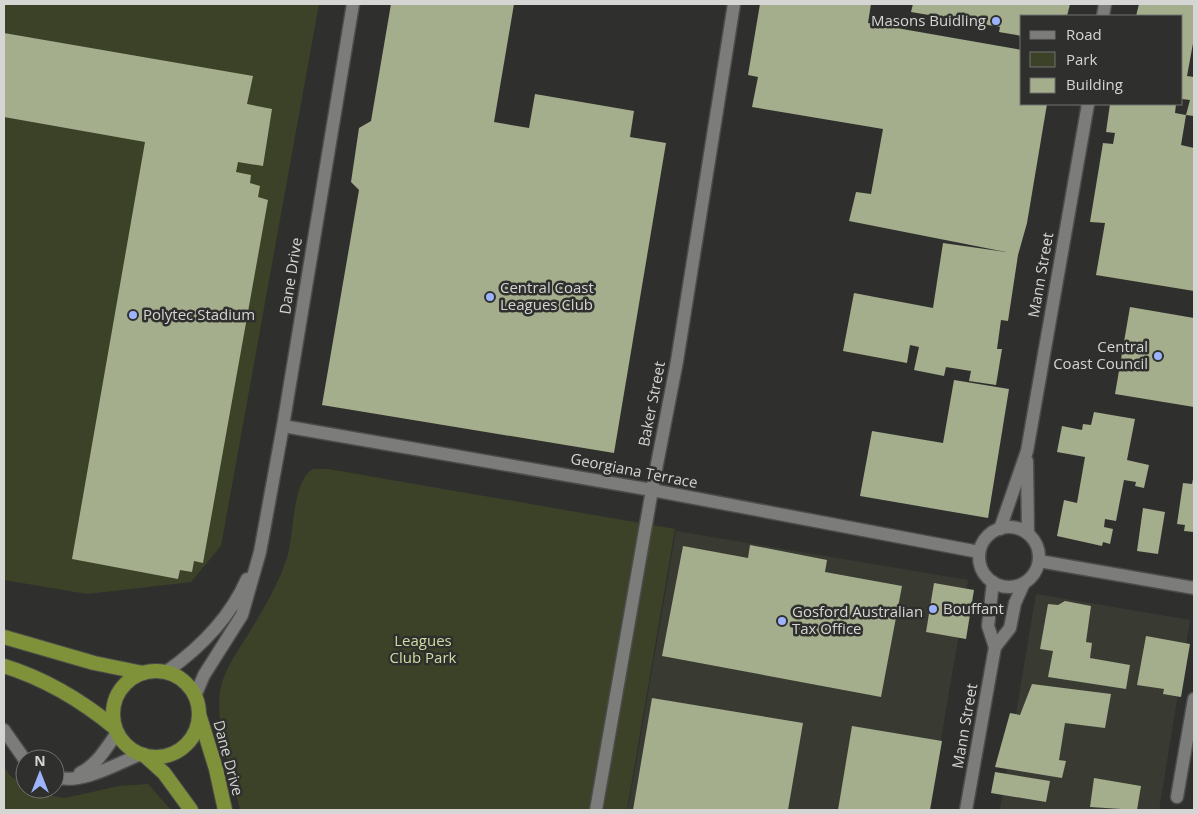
<svg xmlns="http://www.w3.org/2000/svg" width="1198" height="814" font-family="'Open Sans',sans-serif">
	<rect width="100%" height="100%" fill="#2f302d"/>
	<g fill="#393b33">
		<polygon points="676,531 968,580 929,810 628,810"/>
		<polygon points="1036,594 1190,620 1159,810 1000,810"/>
	</g>
	<g fill="#3c4228">
		<polygon points="4,4 319,4 221,546 191,582 87,594 4,580"/>
		<path d="M313 469H328L675 529 627 810H240C232 777 215 723 220 691 224 669 238 651 249 633 263 610 278 585 287 558 294 537 292 480 313 469Z"/>
		<polygon points="4,766 10,776 25,785 25,789 31,789 40,794 65,798 119,786 148,784 171,810 4,810"/>
	</g>
	<g fill="#a4ad8c">
		<polygon points="391,4 514,4 494,122 529,128 535,94 634,111 630,137 666,143 614,453 322,405 359,190 351,182 359,128 371,121"/>
		<polygon points="760,4 871,4 868,23 1022,50 1022,104 1047,104 1027,223 1018,255 1008,321 1001,320 997,349 1002,349 996,385 969,381 971,371 946,367 944,376 914,370 919,347 910,345 907,363 843,351 854,293 933,308 943,243 1006,252 849,221 856,192 871,194 883,129 752,107 758,77 748,75"/>
		<polygon points="913,4 1070,4 1067,16 1022,16 1022,36 999,32 1000,27 911,12"/>
		<polygon points="1139,4 1194,4 1194,38 1187,76 1194,77 1194,116 1186,115 1190,100 1182,99 1182,16 1136,16"/>
		<polygon points="4,33 253,76 247,104 272,109 263,166 238,162 236,172 251,175 250,183 260,186 258,197 268,200 203,563 194,561 192,572 180,570 178,579 72,559 145,142 4,117"/>
		<polygon points="1110,104 1176,104 1175,113 1186,115 1181,145 1194,148 1194,291 1096,275 1105,223 1090,222 1103,143 1113,144 1115,133 1106,132"/>
		<polygon points="1130,307 1194,318 1194,407 1115,394"/>
		<polygon points="954,380 1009,389 988,518 860,496 872,431 943,443"/>
		<polygon points="1094,412 1135,419 1127,460 1149,465 1144,488 1135,486 1136,482 1124,480 1116,521 1105,519 1104,527 1113,529 1110,544 1103,542 1102,546 1057,536 1064,500 1077,503 1085,457 1057,452 1062,426 1082,430 1083,424 1091,425"/>
		<polygon points="1193,479 1194,479 1194,532 1184,531 1185,525 1177,524 1183,483 1192,484"/>
		<polygon points="1143,508 1165,512 1158,554 1137,551"/>
		<polygon points="750,545 827,560 825,572 902,586 881,697 662,656 683,546 748,558"/>
		<polygon points="934,583 974,590 966,639 926,632"/>
		<polygon points="1065,601 1091,606 1086,642 1092,643 1090,658 1130,665 1126,689 1048,677 1053,651 1040,649 1048,604 1058,605"/>
		<polygon points="1146,636 1190,644 1181,697 1163,694 1164,689 1137,685"/>
		<polygon points="1032,684 1111,694 1105,728 1065,723 1059,760 1066,761 1062,778 995,767 1010,713 1020,715"/>
		<polygon points="652,698 803,723 788,810 633,810"/>
		<polygon points="852,726 942,741 930,810 838,810"/>
		<polygon points="995,772 1050,781 1046,802 991,793"/>
		<polygon points="1094,778 1141,786 1137,810 1090,807"/>
	</g>
	<g fill="none" stroke-linecap="round" stroke-linejoin="round">
		<g stroke="#4c4d4b" stroke-width="15">
			<g id="service">
				<polyline points="4,730 25,760"/>
				<path d="M80 773C97 765 106 748 117 733"/>
				<path d="M55 777C82 785 116 764 141 754"/>
				<polyline points="1177,797 1194,699"/>
			</g>
		</g>
		<g stroke="#4c4d4b" stroke-width="15">
			<g id="minor">
				<polyline points="283,426 652,490 979,552"/>
				<polyline points="1039,561 1194,588"/>
				<polyline points="596,810 652,490 677,361 734,4"/>
			</g>
		</g>
		<g stroke="#4c4d4b" stroke-width="15">
			<g id="tertiary">
				<polyline points="1103,16 1105,4"/>
				<polyline points="1027,461 1028,533"/>
				<circle cx="1009" cy="557" r="30"/>
				<polyline points="1000,529 1027,451 1088,104"/>
				<polyline points="993,582 988,626 995,647"/>
				<path d="M166 672C200 648 230 618 247 579"/>
				<polyline points="195,696 204,675 242,615 260,552 283,426 353,4"/>
				<polyline points="966,810 995,647 1010,628 1015,603 1024,583"/>
			</g>
		</g>
		<g stroke="#4c4d4b" stroke-width="16">
			<g id="trunk">
				<polyline points="4,637 94,663 143,673"/>
				<path d="M4 666C46 679 81 700 115 728"/>
				<circle cx="156" cy="714" r="43"/>
				<polyline points="199,714 216,769 225,810"/>
				<polyline points="144,755 164,773 191,810"/>
			</g>
		</g>
		<use href="#service" stroke="#7c7d7a" stroke-width="12"/>
		<use href="#minor" stroke="#7c7d7a" stroke-width="12"/>
		<use href="#tertiary" stroke="#7c7d7a" stroke-width="12"/>
		<use href="#trunk" stroke="#809239" stroke-width="14"/>
	</g>
	<g fill="#9db4fd" stroke="#2f302d" stroke-width="2">
		<circle cx="996" cy="21" r="5"/>
		<circle cx="490" cy="297" r="5"/>
		<circle cx="133" cy="315" r="5"/>
		<circle cx="1158" cy="356" r="5"/>
		<circle cx="933" cy="609" r="5"/>
		<circle cx="782" cy="621" r="5"/>
	</g>
	<g text-anchor="middle" stroke-width="5" stroke-linejoin="round" paint-order="stroke">
		<g font-size="15" fill="#d5d6d4" stroke="#2f302d" text-anchor="start">
			<text x="986" y="26" text-anchor="end">Masons Buidling</text>
			<text x="500" y="293">Central Coast<tspan x="500" dy="17">Leagues Club</tspan></text>
			<text x="143" y="320">Polytec Stadium</text>
			<text x="1148" y="352" text-anchor="end">Central<tspan x="1148" dy="17">Coast Council</tspan></text>
			<text x="943" y="614">Bouffant</text>
			<text x="792" y="617">Gosford Australian<tspan x="792" dy="17">Tax Office</tspan></text>
		</g>
		<g font-size="15" fill="#d5d6d4" stroke="#2f302d">
			<text transform="translate(1041 275) rotate(-80)" y="5">Mann Street</text>
			<text transform="translate(291 276) rotate(-81)" y="5">Dane Drive</text>
			<text transform="translate(652 404) rotate(-79)" y="5">Baker Street</text>
			<text transform="translate(634 471) rotate(11)" y="5">Georgiana Terrace</text>
			<text transform="translate(965 726) rotate(-80)" y="5">Mann Street</text>
			<text transform="translate(228 758) rotate(75)" y="5">Dane Drive</text>
		</g>
		<g font-size="15" fill="#cedda3" stroke="#2f302d">
			<text x="423" y="646">Leagues<tspan x="423" dy="17">Club Park</tspan></text>
		</g>
	</g>
	<rect width="1198" height="814" fill="none" stroke="#d5d6d4" stroke-width="10"/>
	<rect x="1020" y="15" width="162" height="90" fill="#2f302d" stroke="#717270"/>
	<rect x="1030" y="31" width="25" height="8" fill="#7c7d7a" stroke="#717270"/>
	<text x="1066" y="40" font-size="15" fill="#d5d6d4">Road</text>
	<rect x="1030" y="52" width="25" height="15" fill="#3c4228" stroke="#717270"/>
	<text x="1066" y="65" font-size="15" fill="#d5d6d4">Park</text>
	<rect x="1030" y="78" width="25" height="15" fill="#a4ad8c" stroke="#717270"/>
	<text x="1066" y="90" font-size="15" fill="#d5d6d4">Building</text>
	<g transform="translate(40 774)"><circle r="24" fill="#2f302d" stroke="#717270"/>
	<path d="M0-4L9 19L0 12L-9 19Z" fill="#9db4fd"/>
	<text y="-8" font-size="14" font-weight="bold" text-anchor="middle" fill="#d5d6d4">N</text>
	</g>
</svg>
